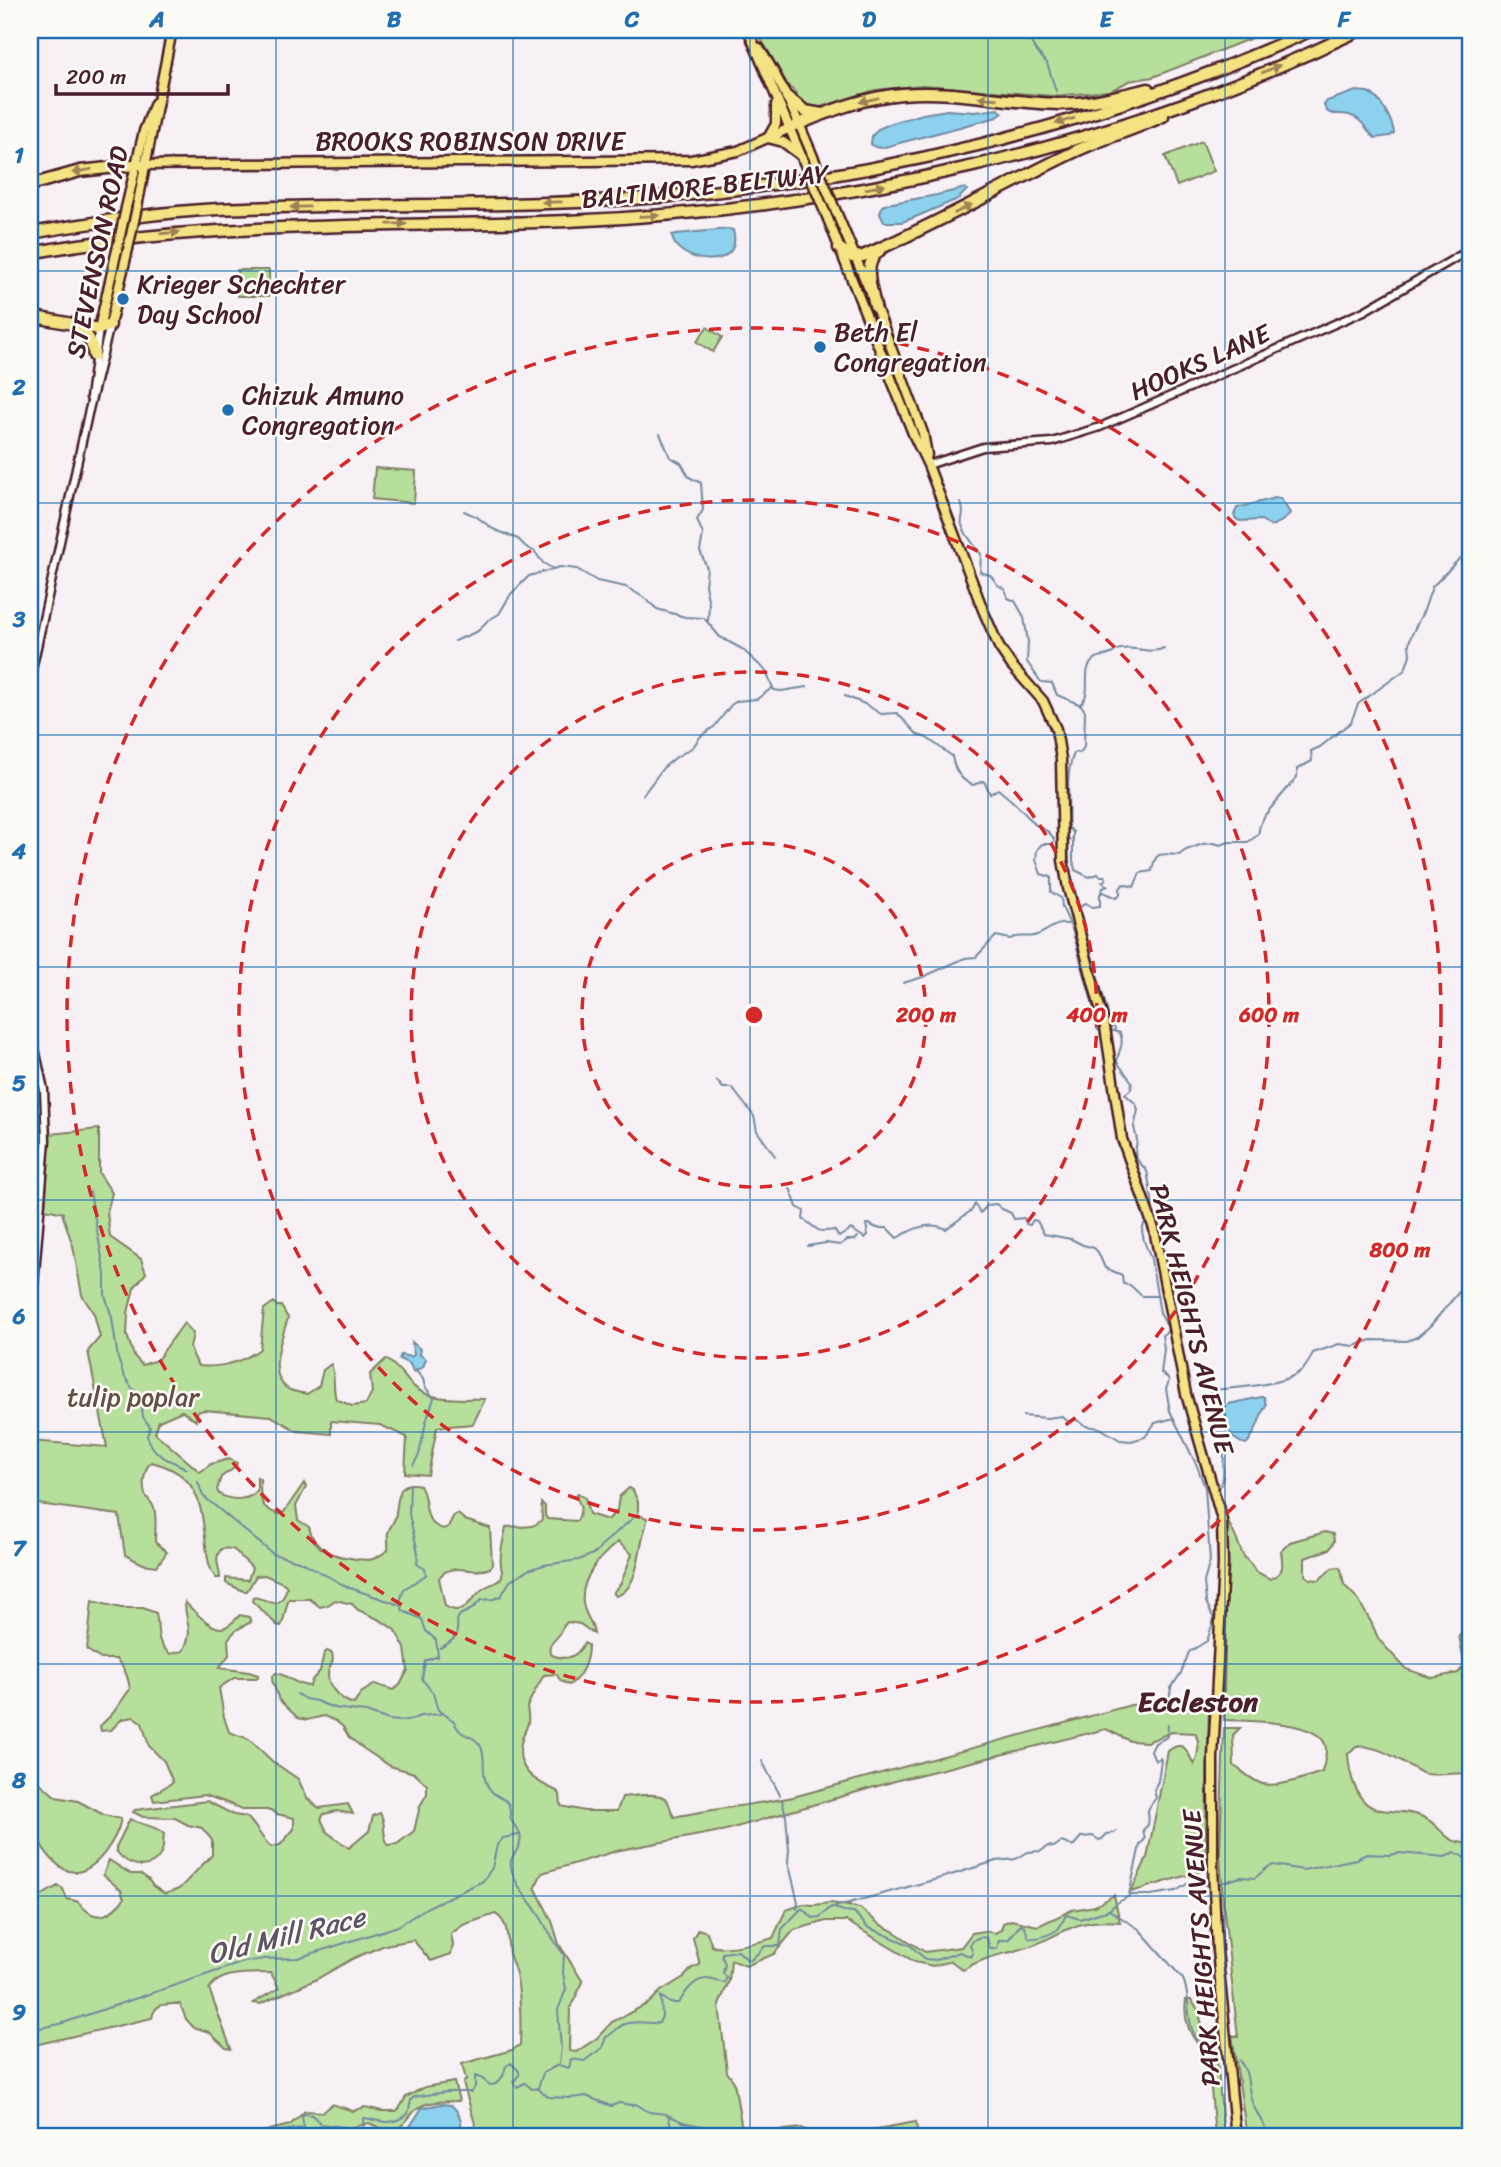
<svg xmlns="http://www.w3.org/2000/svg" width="1501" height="2167" font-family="Sriracha,sans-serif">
	<rect width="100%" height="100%" fill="#f7f0f5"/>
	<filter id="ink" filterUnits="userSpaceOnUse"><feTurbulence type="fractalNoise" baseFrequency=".0143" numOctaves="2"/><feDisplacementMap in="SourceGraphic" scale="14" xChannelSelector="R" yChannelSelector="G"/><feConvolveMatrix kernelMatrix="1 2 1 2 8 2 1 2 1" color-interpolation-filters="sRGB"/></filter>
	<g filter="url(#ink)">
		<g fill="#b7df9c" stroke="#807f64" stroke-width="2">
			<path d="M756 30H1272L1153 77 1129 81 1110 91 1053 96 923 85 875 90 817 108C807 107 803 103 796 96L797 93 789 87Z"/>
			<polygon points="1202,141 1214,171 1177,186 1165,156"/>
			<polygon points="237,270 269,270 269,296 238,296"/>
			<polygon points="707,327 722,337 713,352 697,342"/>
			<polygon points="375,468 416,471 414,503 372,499"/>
			<path d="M99 1129V1173L112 1193 107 1212 110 1237 141 1259 146 1273 134 1288 128 1313 127 1335 134 1356 142 1365 157 1360 184 1323 193 1333 190 1348 198 1366C221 1368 241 1363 260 1349L264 1309 274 1302 277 1306H281L288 1318C282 1338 265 1377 290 1390 295 1392 302 1393 307 1394L319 1386 323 1370 331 1364C336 1376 332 1386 336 1399L352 1406 366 1404 372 1392 370 1374 386 1359C398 1367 401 1373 410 1383 428 1403 461 1398 485 1399L473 1424 437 1427 428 1475 405 1473 407 1437 380 1425 331 1421V1434L297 1431 271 1416 204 1410 197 1412 196 1421 182 1411 159 1421 155 1433 200 1472 211 1464 229 1459 237 1463 236 1467 221 1477 217 1490 219 1494C231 1501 248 1501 257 1491V1477L260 1479C260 1498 259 1509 279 1514L284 1512 304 1483 306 1487 296 1506 298 1520 309 1527C314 1552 334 1556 356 1559 362 1559 368 1561 373 1559 378 1557 384 1553 388 1550 389 1544 387 1539 388 1533 389 1527 394 1523 395 1518 399 1501 395 1479 420 1485 430 1501 420 1523 444 1529L448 1527 454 1515 458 1514 465 1520 490 1528 492 1564 490 1568C473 1576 451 1560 439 1578L445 1606C465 1619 471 1597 484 1588 490 1584 500 1583 502 1576 503 1572 501 1569 501 1565 499 1553 504 1539 506 1527 519 1525 533 1531 542 1519L541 1503 545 1506V1515L547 1519 577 1521C582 1511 582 1505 575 1496L578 1493 585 1498 589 1514 608 1520 617 1510 619 1497 629 1488 633 1490 638 1502V1515L647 1518C647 1527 643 1533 642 1541 638 1558 636 1591 616 1596L613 1593 621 1583 632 1554 618 1542C600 1556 580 1578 583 1603 584 1614 593 1623 594 1634L580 1624 567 1622C562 1627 562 1630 558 1636 553 1643 548 1643 550 1654 565 1661 576 1659 584 1643L588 1645C588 1660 582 1677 569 1685L561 1681 556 1674 544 1675C538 1685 532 1696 527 1707 531 1729 525 1725 521 1743 515 1770 536 1782 557 1791L560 1794 561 1806 584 1811H617L622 1797C632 1796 662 1791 667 1800 670 1805 671 1812 674 1817 713 1809 753 1805 793 1797L1131 1705 1207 1699 1209 1705 1205 1870 1131 1892 1147 1858 1168 1751C1185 1738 1188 1753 1194 1765 1198 1755 1201 1744 1195 1733L1172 1732 1147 1742 1130 1741 1106 1729 902 1779 726 1830 620 1850 542 1873 535 1887 552 1921 559 1944 583 1982 570 2008 569 2051 576 2052 597 2038 612 2022 649 2003 661 1991 684 1977 692 1968 700 1965 693 1938 698 1929 707 1932 712 1946C723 1951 760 1942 773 1938L786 1910 804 1904 813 1905 831 1903 860 1908 879 1924 893 1931 925 1952 961 1947 972 1933 985 1931 995 1933 1001 1930 1003 1923 1011 1920 1038 1926 1072 1910 1095 1906 1114 1895 1120 1922C1102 1920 1083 1921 1066 1930 1052 1936 1040 1944 1025 1948 1000 1956 987 1955 963 1970L951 1961 933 1966 915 1962 846 1921H826L794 1930 774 1954 746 1966 731 1960 729 1981 719 2005 727 2072 734 2082 742 2129 748 2134 802 2128 818 2137H479L463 2083 466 2080 462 2064 512 2050 520 2045C521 2022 521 1996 516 1974 514 1967 511 1960 509 1953 507 1939 509 1921 495 1914L463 1925 451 1934 453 1945 451 1954 431 1961 413 1940 385 1945 354 1958 315 1980 260 2004 253 2003 279 1988 271 1973C251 1974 221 1970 209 1989L231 2049 226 2048 209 2032 193 2027 186 2019 180 2004C166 2004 155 2002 152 2018L30 2046V1902L58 1886 63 1889 67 1899C70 1900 74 1900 78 1902 82 1905 82 1907 86 1910 101 1923 114 1911 124 1899L121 1890 103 1875 109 1860 131 1874H141L148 1879 153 1886 165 1894 179 1889 212 1855V1840L202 1828 188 1825 175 1818 143 1817 133 1812 135 1810 207 1801 234 1815 247 1817C256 1826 261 1838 271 1847L280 1845 294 1829V1818L277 1814 271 1810H241L230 1804 205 1795 154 1801 152 1795 173 1782 164 1761 149 1746 142 1723 134 1717 122 1719 111 1730 101 1731 100 1726 113 1713 130 1689C128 1677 125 1668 116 1659H101L87 1650 92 1601 121 1608H143L156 1613C160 1633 154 1640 170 1654L183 1651C195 1628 185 1625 185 1602 193 1610 210 1629 222 1628 228 1628 236 1619 240 1615L249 1617 251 1622 236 1630 228 1639 229 1655 219 1668 249 1672 258 1675V1678H234L219 1688 224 1717 229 1732 249 1739 272 1761 298 1779 307 1798 319 1808 348 1804 353 1814 337 1811 324 1814 321 1819 327 1832 349 1848 369 1831 373 1816 380 1813C387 1824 381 1832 388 1845L397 1844 414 1831 420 1806 427 1794V1785L414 1773 390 1766 364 1749 349 1737 343 1727 336 1721 324 1716 307 1720 298 1718 279 1700 272 1680 273 1676 276 1673C288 1675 296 1686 310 1686L312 1680 320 1671 324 1653 327 1651 332 1653C334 1661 332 1662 329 1669 324 1685 340 1700 354 1704L361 1693 375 1684 393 1690 400 1685 408 1670 405 1648 395 1630 380 1620 358 1610 352 1604 335 1600 328 1605 320 1607 310 1599H289C285 1608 285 1618 281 1626L277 1625 252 1601 253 1597C270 1599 280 1614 287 1587L285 1584 265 1575 256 1576 247 1591H243L226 1583V1578L248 1580 252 1568C250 1565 247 1563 244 1560 235 1552 237 1547 221 1549 213 1560 220 1566 220 1578H216C208 1568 208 1558 206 1546 201 1503 199 1473 151 1462 144 1469 142 1484 145 1494 147 1499 152 1502 154 1508 157 1519 155 1530 155 1542L167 1552 157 1566 143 1564 125 1555 119 1515 30 1503V1441L107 1447 88 1351 100 1337 94 1314 82 1295 73 1246 62 1213H64L45 1209 50 1134Z"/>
			<path d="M1225 1517C1233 1529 1237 1540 1242 1553 1245 1560 1252 1563 1255 1571L1270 1579C1285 1572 1283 1566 1281 1551L1290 1542 1325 1532 1333 1534 1334 1541 1330 1549 1305 1558V1575L1310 1579 1319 1580 1332 1568 1338 1567 1341 1569 1344 1585 1357 1598 1371 1622 1379 1640 1406 1669 1432 1678 1458 1673 1465 1665 1459 1636 1471 1626V1773C1460 1772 1429 1777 1422 1773 1402 1762 1380 1745 1356 1746L1348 1754C1349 1773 1356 1804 1377 1809 1392 1813 1410 1810 1425 1818 1444 1828 1443 1844 1471 1843V2137H1247L1232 2035 1238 2037 1223 1902 1220 1851 1224 1728H1240L1233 1735 1234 1766C1244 1772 1252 1781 1263 1784 1279 1788 1306 1777 1322 1772 1324 1764 1328 1753 1325 1744 1316 1720 1247 1721 1224 1720 1223 1652 1230 1584 1225 1517Z"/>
			<path d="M39 1782 56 1797 78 1801 104 1815 121 1819C117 1838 98 1870 76 1872 58 1873 42 1848 36 1835L30 1832V1783Z"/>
			<path d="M130 1819C140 1825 156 1825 164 1834 163 1839 164 1846 162 1851 153 1873 129 1868 116 1851V1847Z"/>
			<path d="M1186 2000H1191C1193 2003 1196 2006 1198 2010 1203 2021 1199 2036 1215 2037L1224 2137H1215L1208 2053C1191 2041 1183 2021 1186 2000Z"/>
			<path d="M454 2082 459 2101C449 2101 436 2101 426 2104 404 2110 408 2144 369 2123L351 2128V2137H256L262 2132 290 2125 305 2111 322 2112 332 2104 353 2111 365 2107 382 2111H396L399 2109 406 2097 425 2087Z"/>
			<polygon points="916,2122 918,2137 832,2137"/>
		</g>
		<g fill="#8cd1ee" stroke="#728aa0" stroke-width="2">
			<path d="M1356 91C1358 91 1366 92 1368 92 1381 98 1392 120 1394 133L1390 136 1375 138C1366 130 1362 118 1349 115 1338 112 1327 118 1324 105L1327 101Z"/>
			<polygon points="998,109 1003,113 997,117 881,148 875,147 871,144 872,136 878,129 892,123 923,114 947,110 975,112"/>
			<polygon points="965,188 967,190 958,199 913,218 902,222 884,222 880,214 882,206 887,204 937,195"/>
			<path d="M728 229 733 230C745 274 673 263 672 235L676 234Z"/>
			<path d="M1275 498 1281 499 1290 513C1286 520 1278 523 1271 526L1261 520 1240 521 1236 519 1234 515 1237 508Z"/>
			<polygon points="412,1342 420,1349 419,1354 426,1359 423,1367 413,1372 410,1364 399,1359 401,1355 411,1357 414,1355"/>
			<path d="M1261 1397H1264L1266 1405C1259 1417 1258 1430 1248 1442L1246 1444C1229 1441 1225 1423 1225 1408L1229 1404Z"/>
			<path d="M441 2104 451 2105C461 2113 465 2127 457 2137H411L409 2128 422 2108Z"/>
		</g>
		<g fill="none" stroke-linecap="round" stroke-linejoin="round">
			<g stroke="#728aa0" stroke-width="2">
				<polyline points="1016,30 1025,33 1037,52 1047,63 1056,91"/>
				<polyline points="660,434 670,457 681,463 689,477 701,483 703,510 697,520 703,534 700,551 707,568 705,585 709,604 708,621"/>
				<path d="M961 503C966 514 960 517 962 525 964 532 977 549 981 554L980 572 990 575 998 585 1005 589 1008 598 1015 601 1024 617 1028 642 1027 662 1041 682 1052 683 1057 695 1081 705 1085 711 1084 747 1080 753 1075 752C1064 770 1070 808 1068 827L1073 832V860L1075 870 1089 877 1098 874 1100 876H1105L1106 879 1102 882 1108 886 1103 888 1101 892"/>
				<polyline points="464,511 477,517 493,529 518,539 525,546 535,552 543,563 552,568"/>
				<polyline points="1469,533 1471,529"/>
				<polyline points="455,641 478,631 487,621 499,614 511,594 529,576 560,567 577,569 597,581 626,587 643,597 657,609 685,617 704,618 720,637 742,649 765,670 774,690 781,691 807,687"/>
				<path d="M845 696 867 705 881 714 897 713 918 735 927 738 952 756C954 769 960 780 973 785L984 781 990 794 998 789C1008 797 1019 807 1028 817 1030 818 1034 824 1036 825 1044 830 1049 830 1054 839L1053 844H1042L1037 850 1036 860 1041 874 1051 877V892L1061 898 1062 907 1072 929 1096 1017 1097 1029 1102 1033"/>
				<path d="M1081 705V703C1094 691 1079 670 1095 659 1100 655 1105 657 1111 654 1120 650 1110 651 1121 649 1135 646 1151 655 1164 648"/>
				<polyline points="643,795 663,768 675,758 693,747 701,736 715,726 731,705 737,701 757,699 772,688"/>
				<polyline points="1072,839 1068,842 1069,873 1072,878 1081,915"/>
				<path d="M1080 908 1083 904 1086 903 1092 907 1100 906V894L1103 892 1116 898 1120 895V889L1123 884 1134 887 1140 873 1152 871C1155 850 1161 854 1179 855L1186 850 1203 844 1214 843 1221 845 1229 842H1248L1258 835 1260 825 1265 815 1297 777V769L1312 761 1311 751 1320 747 1351 722 1358 704 1405 670 1410 655 1409 644 1411 636 1424 610 1432 587 1460 558"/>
				<polyline points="1086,934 1108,1014 1115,1029"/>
				<path d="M903 983 923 977 965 958 976 957 996 936 1010 939C1019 934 1025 938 1034 936 1047 933 1053 922 1068 924"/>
				<path d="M1111 1030 1120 1033C1125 1045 1118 1050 1117 1062L1132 1082 1131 1089 1125 1094 1136 1104 1138 1110 1134 1127 1137 1140 1135 1154 1138 1161 1147 1171 1153 1205 1152 1209"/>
				<polyline points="717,1081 723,1088 732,1088 754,1116 757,1131 775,1156"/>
				<path d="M790 1188 797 1207 804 1211 803 1219C819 1229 814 1233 834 1230L839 1237 851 1229 865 1238 868 1235 866 1224H869L877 1228H887L897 1238C911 1230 929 1220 946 1229L972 1210 975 1204 980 1213 988 1205 996 1204 1002 1209 1011 1213 1014 1219 1024 1218 1026 1224 1030 1225 1033 1220 1037 1221 1044 1234 1071 1239 1083 1245 1094 1248 1098 1252 1105 1268 1122 1275 1123 1284 1130 1285C1145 1298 1136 1296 1158 1296"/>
				<path d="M90 1192 105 1274V1295L112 1318 118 1359 124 1376 141 1401 143 1417 150 1427 147 1436C156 1460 169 1458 187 1469"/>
				<polyline points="1146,1218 1142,1231 1144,1241 1151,1259 1160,1313 1168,1328 1167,1332 1162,1335 1164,1349 1161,1373 1168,1378 1169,1381 1166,1389 1170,1411 1197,1466 1205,1488 1210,1561 1204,1582 1206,1602 1214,1619 1207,1641 1189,1652 1181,1673 1171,1688 1168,1706"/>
				<polyline points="808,1246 826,1243 840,1245 847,1240 855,1240 858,1237"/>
				<path d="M1208 1400 1210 1392 1214 1390C1238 1387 1289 1386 1305 1367 1308 1363 1311 1358 1313 1353L1339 1344 1354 1346 1372 1340 1407 1341 1417 1337 1430 1326 1471 1278"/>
				<polyline points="1210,1413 1213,1432 1221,1441 1224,1453 1223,1477 1221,1485"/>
				<polyline points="1023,1416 1047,1418 1062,1416 1067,1421 1077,1420 1086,1426 1100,1428 1120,1440 1131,1441 1145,1437 1155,1423 1174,1418"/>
				<polyline points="413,1465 419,1455 426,1422 434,1398 425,1387 423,1379 416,1371"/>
				<polyline points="198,1482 203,1496 273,1554 302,1562 347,1587 400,1605"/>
				<path d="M410 1484 409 1514 418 1553 417 1564 425 1569 426 1575 404 1589 400 1601 403 1611 422 1619 426 1631 436 1640 438 1656 425 1661 422 1679 433 1693 438 1710 454 1721C460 1739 473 1733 480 1745 487 1757 481 1770 486 1782 492 1798 503 1796 508 1803 511 1808 509 1814 511 1819 514 1828 523 1831 520 1843 518 1852 509 1856 511 1867 514 1886 532 1902 541 1918 548 1931 555 1943 564 1955L563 1973 566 1989 558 2010 561 2048 559 2063"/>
				<path d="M440 1648C454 1641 459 1636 457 1620L460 1615 472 1609 481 1600 494 1599 501 1596 510 1581 528 1570 544 1565 579 1560 597 1552 603 1544 633 1518"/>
				<polyline points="297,1694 305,1699 316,1701 334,1708 366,1712 389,1720 400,1721 413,1719 420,1716 441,1714"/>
				<polyline points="762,1761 780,1795"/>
				<polyline points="782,1800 786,1816 789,1850 788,1861 798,1902 797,1909"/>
				<polyline points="1221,1883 1241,1877 1255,1878 1268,1867 1274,1865 1303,1870 1356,1859 1367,1854 1389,1855 1399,1853 1445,1857 1455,1852 1471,1862"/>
				<path d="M1129 1895 1140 1845 1145 1839 1143 1830 1148 1825C1151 1808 1142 1816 1156 1798L1154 1790 1158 1781 1161 1760 1160 1758 1155 1761 1151 1751 1155 1743 1167 1737 1168 1725"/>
				<polyline points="834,1907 941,1878 996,1861 1016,1859 1028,1852 1041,1851 1048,1846 1054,1847 1061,1842 1073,1846 1081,1837 1093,1836 1099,1840 1102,1839 1107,1834 1114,1833 1117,1831"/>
				<path d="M1109 1910 1139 1929 1183 1979C1195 2006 1178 2038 1216 2051"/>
				<polyline points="30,2030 60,2024 244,1962 264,1959 298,1958 398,1926 428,1907 483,1881 492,1868 497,1845 503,1838 519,1835"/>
				<path d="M1239 2060C1250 2073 1247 2086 1252 2102 1257 2114 1264 2126 1270 2137"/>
				<polyline points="537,2089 549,2097 571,2098 586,2096 611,2106 619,2103 631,2105 636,2104 649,2112 666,2114 668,2115 674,2137"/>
				<polyline points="670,2116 683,2122 750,2137"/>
				<polyline points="695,2125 698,2137"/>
				<polyline points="32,2129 36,2137"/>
				<path d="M263 2137C271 2133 294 2128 304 2128L302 2117 304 2114 312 2115 321 2124 344 2127 361 2135 364 2133 363 2119 365 2118C383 2122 392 2126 408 2114L411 2100 414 2097 446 2092H471L475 2087V2076L481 2078 490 2085 496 2084 503 2076 506 2066 511 2063 519 2071V2075L513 2082 517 2087 525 2083 532 2089 538 2088 543 2073 558 2065 569 2068 571 2059 584 2061 602 2048 606 2037C614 2034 616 2027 625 2024 637 2020 648 2024 659 2023L662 2016 661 1996 670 2003H679C684 1994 694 1979 706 1979 712 1979 718 1982 724 1983L727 1978 723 1973 725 1964 722 1957V1953L738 1951 748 1960H751L765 1946H780L782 1929 801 1909H803L813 1918 820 1917 831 1907 844 1911 854 1912 867 1927 910 1945 925 1959 936 1960 960 1952 971 1957 973 1953 970 1945C974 1938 980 1936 987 1938L990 1949H997L999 1940H1008L1021 1924 1025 1928 1029 1938C1038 1939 1049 1935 1057 1930 1061 1927 1063 1920 1066 1915L1080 1919 1109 1910 1117 1903 1131 1895H1151L1176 1891 1187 1884 1207 1885"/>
			</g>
			<g stroke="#4a1f2b" stroke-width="11">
				<g id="minor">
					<polyline points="90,398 99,329"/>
					<polyline points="928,465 983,447 1052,442 1100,427 1364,311 1471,249"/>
					<polyline points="30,679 88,414 110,325"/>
					<polyline points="30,1025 44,1090 46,1140 30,1334"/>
				</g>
			</g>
			<g stroke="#4a1f2b" stroke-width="13">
				<g id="major">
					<polyline points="748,30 803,160"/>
					<path d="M759 48C782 82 798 121 814 159"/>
					<polyline points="768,138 776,124 776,105"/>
					<polyline points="768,138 783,142 799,154"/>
					<polyline points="135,165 691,160 738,151 799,124"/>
					<polyline points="137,207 172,30"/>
					<polyline points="126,208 144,131 155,103"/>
					<polyline points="837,214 868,287"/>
					<polyline points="828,219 914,436 928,465 983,610 999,647 1012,666 1043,701 1056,729 1061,759 1063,860 1068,888 1105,1027 1122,1139 1154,1229 1186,1394 1222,1520 1223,1564 1213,1758 1213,1868 1217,1950 1236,2137"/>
					<polyline points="874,302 923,433 927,455"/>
					<polyline points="110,325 128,249"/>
					<polyline points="99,329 117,250"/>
				</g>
			</g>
			<g stroke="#4a1f2b" stroke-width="15">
				<g id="highway">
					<polyline points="787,97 805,111 822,114"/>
					<path d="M799 124C832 110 866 97 902 94 954 89 1006 103 1058 104 1089 104 1118 96 1148 89"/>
					<polyline points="30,185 80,171 135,165"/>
					<path d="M30 233C92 223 155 212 219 209 357 203 495 208 633 199 866 183 1100 126 1312 30"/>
					<path d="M839 248 852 257 863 256C935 225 1003 186 1074 152 1103 138 1134 130 1163 116"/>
					<path d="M30 253C208 220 388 228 568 221 841 210 1112 149 1360 30"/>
					<path d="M875 306C871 287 862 265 879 251"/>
					<polyline points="30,316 99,329 110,325"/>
					<path d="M77 325C88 334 92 342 94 356"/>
				</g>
			</g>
			<use href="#minor" stroke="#fdfcf7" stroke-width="6"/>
			<use href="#major" stroke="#f4e382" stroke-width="8"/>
			<use href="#highway" stroke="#f4e382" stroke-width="10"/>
			<g stroke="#4a1f2b" stroke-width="13" stroke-linecap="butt">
				<g id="major-bridge">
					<polyline points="814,159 837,214"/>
					<polyline points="803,160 828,219"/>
					<polyline points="128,249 137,207"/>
					<polyline points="117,250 126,208"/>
				</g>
			</g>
			<use href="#major-bridge" stroke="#f4e382" stroke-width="8"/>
		</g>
		<defs><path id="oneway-solid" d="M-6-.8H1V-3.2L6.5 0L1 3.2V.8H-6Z" transform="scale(1.75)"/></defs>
		<g fill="#9f8156">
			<use href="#oneway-solid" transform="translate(1271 69) rotate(-23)"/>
			<use href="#oneway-solid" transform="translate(988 98) rotate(-175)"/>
			<use href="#oneway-solid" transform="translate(869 100) rotate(167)"/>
			<use href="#oneway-solid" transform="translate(1065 121) rotate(164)"/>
			<use href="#oneway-solid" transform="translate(82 171) rotate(170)"/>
			<use href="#oneway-solid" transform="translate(875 187) rotate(-11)"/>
			<use href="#oneway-solid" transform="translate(552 202) rotate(179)"/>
			<use href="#oneway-solid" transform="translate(300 207) rotate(179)"/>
			<use href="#oneway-solid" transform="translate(963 209) rotate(-27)"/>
			<use href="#oneway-solid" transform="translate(649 216) rotate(-3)"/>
			<use href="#oneway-solid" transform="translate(397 224) rotate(-1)"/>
			<use href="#oneway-solid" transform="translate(170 233) rotate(-4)"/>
		</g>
	</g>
	<path fill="none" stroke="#1f6fb2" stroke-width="2" stroke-opacity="0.55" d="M276 30V2137M513 30V2137M750 30V2137M988 30V2137M1225 30V2137M30 271H1471M30 503H1471M30 735H1471M30 967H1471M30 1200H1471M30 1432H1471M30 1664H1471M30 1896H1471"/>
	<g fill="none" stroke="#d62828" stroke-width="3.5" stroke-dasharray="12 9">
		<circle cx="754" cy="1015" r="172"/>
		<circle cx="754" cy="1015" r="343"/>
		<circle cx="754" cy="1015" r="515"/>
		<circle cx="754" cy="1015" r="687"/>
	</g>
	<g fill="#1f6fb2" stroke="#fdfcf7" stroke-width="2.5">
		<circle cx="123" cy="299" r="7"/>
		<circle cx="820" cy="347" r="7"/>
		<circle cx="228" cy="410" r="7"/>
	</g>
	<g text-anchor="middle" stroke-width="5" stroke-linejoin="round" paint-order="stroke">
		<g font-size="26" fill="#4a1f2b" stroke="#fdfcf7">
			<text x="470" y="150">BROOKS ROBINSON DRIVE</text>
			<text transform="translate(705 186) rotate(-6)" y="9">BALTIMORE BELTWAY</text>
			<text transform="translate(97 252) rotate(-78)" y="9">STEVENSON ROAD</text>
			<text transform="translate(1200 362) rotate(-24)" y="9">HOOKS LANE</text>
			<text transform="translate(1192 1319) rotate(76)" y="9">PARK HEIGHTS AVENUE</text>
			<text transform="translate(1201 1948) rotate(-94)" y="9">PARK HEIGHTS AVENUE</text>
		</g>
		<g font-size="26" fill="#4a1f2b" stroke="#fdfcf7" text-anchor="start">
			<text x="137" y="293">Krieger Schechter<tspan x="137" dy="30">Day School</tspan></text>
			<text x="834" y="341">Beth El<tspan x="834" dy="30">Congregation</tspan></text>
			<text x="242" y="404">Chizuk Amuno<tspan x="242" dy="30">Congregation</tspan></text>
		</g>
		<g font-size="26" fill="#654f47" stroke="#fdfcf7">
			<text x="133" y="1406">tulip poplar</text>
		</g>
		<g font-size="28" font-weight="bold" fill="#4a1f2b" stroke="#fdfcf7">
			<text x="1198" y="1711">Eccleston</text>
		</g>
		<g font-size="28" font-style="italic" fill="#5e5466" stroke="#fdfcf7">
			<text transform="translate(286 1935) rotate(-14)" y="10">Old Mill Race</text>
		</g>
	</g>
	<circle cx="754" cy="1015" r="10" fill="#d62828" stroke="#fdfcf7" stroke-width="3.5"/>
	<g font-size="21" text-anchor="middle" font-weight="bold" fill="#d62828" stroke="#fdfcf7" stroke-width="5" stroke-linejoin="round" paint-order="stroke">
		<text x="926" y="1022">200 m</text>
		<text x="1097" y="1022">400 m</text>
		<text x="1269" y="1022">600 m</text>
		<text x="1400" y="1257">800 m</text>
	</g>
	<rect width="1501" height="2167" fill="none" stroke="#fdfcf7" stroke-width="77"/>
	<path d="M56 84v10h172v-10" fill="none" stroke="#4a1f2b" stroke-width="3.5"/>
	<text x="66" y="84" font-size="21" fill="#4a1f2b" stroke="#fdfcf7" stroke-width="5" paint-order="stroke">200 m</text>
	<rect x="38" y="38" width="1424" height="2090" fill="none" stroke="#1f6fb2" stroke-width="2.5"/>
	<g font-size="23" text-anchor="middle" font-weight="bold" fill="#1f6fb2">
		<text x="157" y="27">A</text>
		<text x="394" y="27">B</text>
		<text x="632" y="27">C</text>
		<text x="869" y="27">D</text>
		<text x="1106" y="27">E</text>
		<text x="1344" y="27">F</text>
		<text x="19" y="163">1</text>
		<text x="19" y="395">2</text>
		<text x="19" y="627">3</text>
		<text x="19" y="859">4</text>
		<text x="19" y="1091">5</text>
		<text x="19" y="1324">6</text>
		<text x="19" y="1556">7</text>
		<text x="19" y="1788">8</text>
		<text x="19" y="2020">9</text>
	</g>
</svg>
